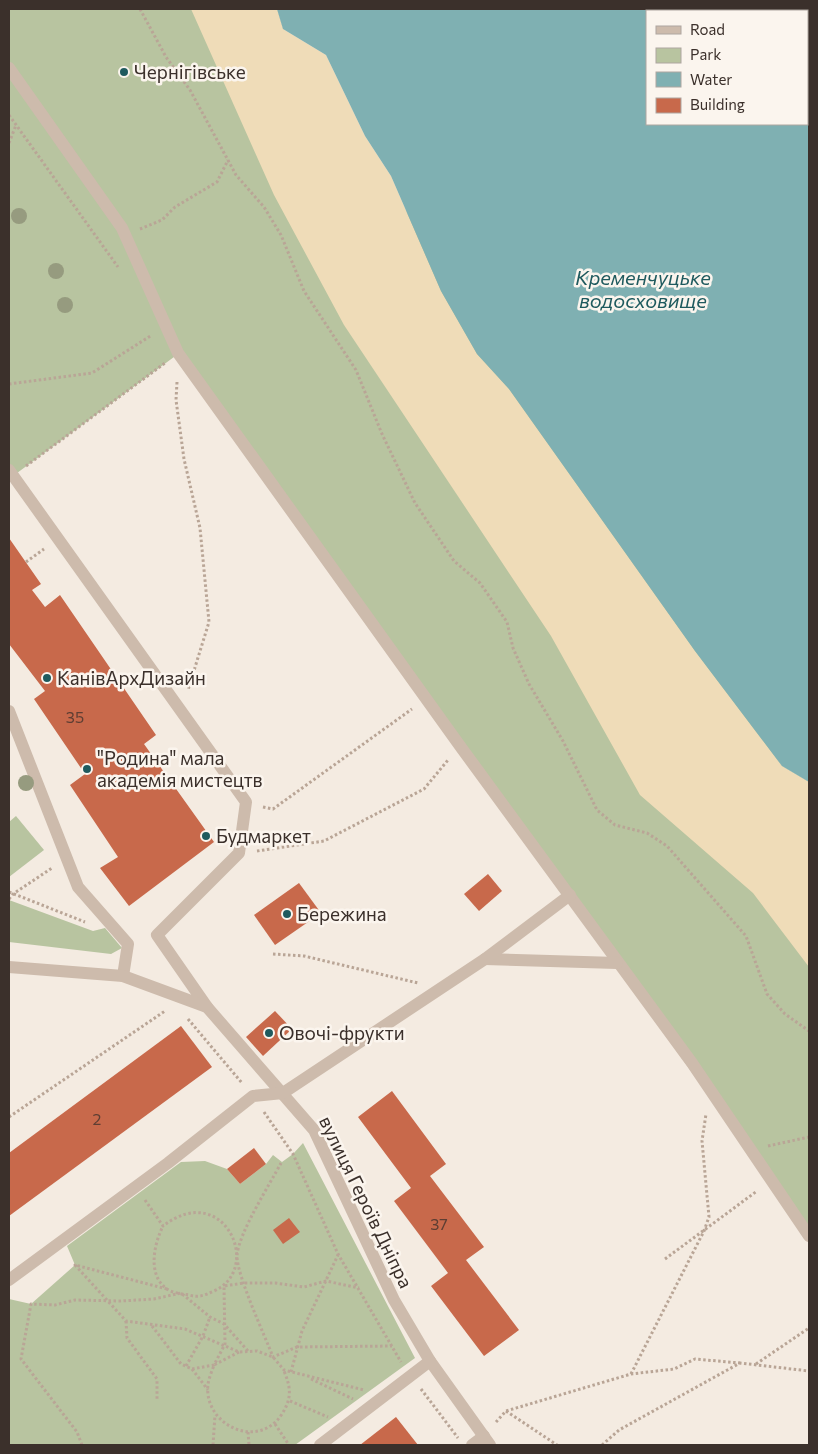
<svg xmlns="http://www.w3.org/2000/svg" width="818" height="1454" font-family="Commissioner,sans-serif">
	<rect width="100%" height="100%" fill="#f4ebe1"/>
	<g fill="#b8c4a0">
		<polygon points="9,9 277,9 283,29 782,766 809,782 809,1236 178,354 13,476 9,470"/>
		<polygon points="16,816 44,850 9,877 9,822"/>
		<polygon points="9,900 93,931 105,928 122,948 111,954 9,942"/>
		<polygon points="303,1143 415,1358 295,1445 9,1445 9,1299 31,1304 75,1265 67,1246 181,1162 205,1161 227,1169 240,1184 266,1164 273,1155 282,1162 293,1154"/>
	</g>
	<polygon fill="#efdcb8" points="191,9 277,9 283,29 326,55 365,136 391,176 441,291 477,354 509,389 695,651 782,766 809,782 809,967 753,893 640,795 551,636 344,325 274,195"/>
	<path fill="#7fb0b2" fill-rule="evenodd" d="M277 9H809V782L782 766 695 651 509 389 477 354 441 291 391 176 365 136 326 55 283 29ZM647 11H807V124H647Z"/>
	<g fill="#c8694b">
		<polygon points="9,538 41,584 32,590 45,607 60,595 156,735 144,744 214,842 129,906 100,868 118,857 70,785 85,774 34,699 45,691 9,644"/>
		<polygon points="488,874 502,891 479,911 464,894"/>
		<polygon points="299,883 321,913 275,945 254,915"/>
		<polygon points="275,1011 292,1029 263,1056 246,1037"/>
		<polygon points="181,1026 212,1067 9,1216 9,1153"/>
		<polygon points="392,1091 446,1164 430,1176 484,1247 466,1260 519,1330 484,1356 431,1286 448,1273 394,1201 411,1188 358,1117"/>
		<polygon points="254,1148 266,1164 240,1184 227,1169"/>
		<polygon points="289,1218 300,1232 283,1244 273,1230"/>
		<polygon points="396,1417 418,1445 360,1445"/>
	</g>
	<g fill="none" stroke-linecap="round" stroke-linejoin="round">
		<g stroke="#b9a596" stroke-width="3" stroke-dasharray="2.5 2.5" stroke-linecap="butt">
			<polyline points="140,9 166,57 190,90 236,175 264,207 281,235 304,291 356,370 382,434 415,503 454,561 480,583 507,622 513,648 529,684 563,741 597,810 615,825 647,833 667,846 746,936 767,994 785,1014 809,1031"/>
			<polyline points="9,115 118,267"/>
			<polyline points="9,143 16,125"/>
			<polyline points="140,229 162,220 175,207 217,182 228,160"/>
			<polyline points="177,382 176,400 184,459 200,528 209,622 188,690"/>
			<polyline points="9,384 92,373 152,335"/>
			<polyline points="26,466 165,363"/>
			<polyline points="26,562 44,549"/>
			<polyline points="263,807 273,809 412,709"/>
			<polyline points="257,851 324,841 424,789 448,760"/>
			<polyline points="9,892 85,922"/>
			<polyline points="9,899 13,894 52,868"/>
			<polyline points="273,954 304,956 418,983"/>
			<polyline points="188,1019 242,1083"/>
			<polyline points="264,1112 293,1154 338,1254 401,1362"/>
			<polyline points="9,1117 165,1011"/>
			<polyline points="768,1146 809,1137"/>
			<path d="M281 1163C270 1184 238 1234 237 1256 237 1276 265 1336 273 1357L297 1347 392 1346"/>
			<path d="M145 1200 163 1226C224 1179 264 1269 214 1291 205 1295 199 1298 189 1295 183 1294 172 1293 167 1289 147 1275 154 1244 163 1226"/>
			<polyline points="665,1259 757,1191"/>
			<polyline points="167,1289 75,1265 126,1321 185,1329 239,1352 257,1351 273,1357 284,1370 364,1390"/>
			<polyline points="126,1321 127,1338 157,1379 157,1400"/>
			<polyline points="152,1326 181,1364 192,1369 214,1365 225,1344 224,1286 244,1283 275,1283 304,1287 326,1281 359,1288"/>
			<path d="M239 1352 214 1365C212 1371 209 1378 208 1384 203 1425 258 1451 282 1414 292 1398 291 1388 284 1371"/>
			<polyline points="756,1364 809,1328"/>
			<polyline points="186,1366 203,1336 210,1317"/>
			<polyline points="192,1369 208,1390"/>
			<polyline points="291,1372 302,1331 338,1255"/>
			<polyline points="631,1374 704,1231 709,1217 702,1141 706,1114"/>
			<polyline points="311,1379 353,1399"/>
			<polyline points="421,1389 458,1438"/>
			<polyline points="290,1401 328,1417"/>
			<polyline points="506,1411 557,1445"/>
			<polyline points="496,1422 506,1411 631,1374 674,1369 695,1359 740,1363"/>
			<polyline points="275,1424 289,1445"/>
			<polyline points="248,1432 249,1445"/>
			<polyline points="82,1445 77,1432 21,1359 31,1304 55,1305 75,1300 121,1301 154,1299 181,1293 210,1317 224,1324 248,1351"/>
			<polyline points="213,1445 215,1415"/>
			<polyline points="602,1445 619,1430 740,1363 809,1371"/>
		</g>
		<g stroke="#cdbbac" stroke-width="12">
			<polyline points="9,68 122,228 178,353 460,746 692,1063 809,1236"/>
			<polyline points="9,470 246,802 239,853 157,935 207,1007"/>
			<polyline points="9,711 78,887 128,944 123,976"/>
			<polyline points="485,959 617,963"/>
			<polyline points="9,967 123,976 207,1007 314,1130 394,1300 430,1361 490,1445"/>
			<polyline points="9,1280 168,1163 253,1096 283,1093 485,959 570,895"/>
			<polyline points="320,1445 430,1361"/>
			<polyline points="472,1445 484,1436"/>
		</g>
	</g>
	<g fill="#969b7f">
		<circle cx="19" cy="216" r="8"/>
		<circle cx="56" cy="271" r="8"/>
		<circle cx="65" cy="305" r="8"/>
		<circle cx="26" cy="783" r="8"/>
	</g>
	<g fill="#1f5a5e" stroke="#fbf5ee" stroke-width="2">
		<circle cx="124" cy="72" r="5"/>
		<circle cx="47" cy="678" r="5"/>
		<circle cx="87" cy="769" r="5"/>
		<circle cx="206" cy="836" r="5"/>
		<circle cx="287" cy="914" r="5"/>
		<circle cx="269" cy="1033" r="5"/>
	</g>
	<g text-anchor="middle" stroke-width="5" stroke-linejoin="round" paint-order="stroke">
		<g font-size="16" fill="#5e3e33">
			<text x="75" y="723">35</text>
			<text x="97" y="1125">2</text>
			<text x="439" y="1230">37</text>
		</g>
		<g font-size="19" fill="#3b302b" stroke="#fbf5ee" text-anchor="start">
			<text x="134" y="79">Чернігівське</text>
			<text x="57" y="685">КанівАрхДизайн</text>
			<text x="97" y="765">"Родина" мала<tspan x="97" dy="22">академія мистецтв</tspan></text>
			<text x="216" y="843">Будмаркет</text>
			<text x="297" y="921">Бережина</text>
			<text x="279" y="1040">Овочі-фрукти</text>
		</g>
		<g font-size="19" fill="#3b302b" stroke="#fbf5ee">
			<text transform="translate(366 1202) rotate(64)" y="7">вулиця Героїв Дніпра</text>
		</g>
		<g font-size="20" font-style="italic" fill="#1f5a5e" stroke="#fbf5ee">
			<text x="643" y="285">Кременчуцьке<tspan x="643" dy="23">водосховище</tspan></text>
		</g>
	</g>
	<rect width="818" height="1454" fill="none" stroke="#3b302b" stroke-width="20"/>
	<rect x="646" y="10" width="162" height="115" fill="#fbf5ee" stroke="#aea6a0"/>
	<rect x="656" y="26" width="25" height="8" fill="#cdbbac" stroke="#aea6a0"/>
	<text x="690" y="35" font-size="15" fill="#3b302b">Road</text>
	<rect x="656" y="48" width="25" height="15" fill="#b8c4a0" stroke="#aea6a0"/>
	<text x="690" y="60" font-size="15" fill="#3b302b">Park</text>
	<rect x="656" y="72" width="25" height="15" fill="#7fb0b2" stroke="#aea6a0"/>
	<text x="690" y="85" font-size="15" fill="#3b302b">Water</text>
	<rect x="656" y="98" width="25" height="15" fill="#c8694b" stroke="#aea6a0"/>
	<text x="690" y="110" font-size="15" fill="#3b302b">Building</text>
</svg>
